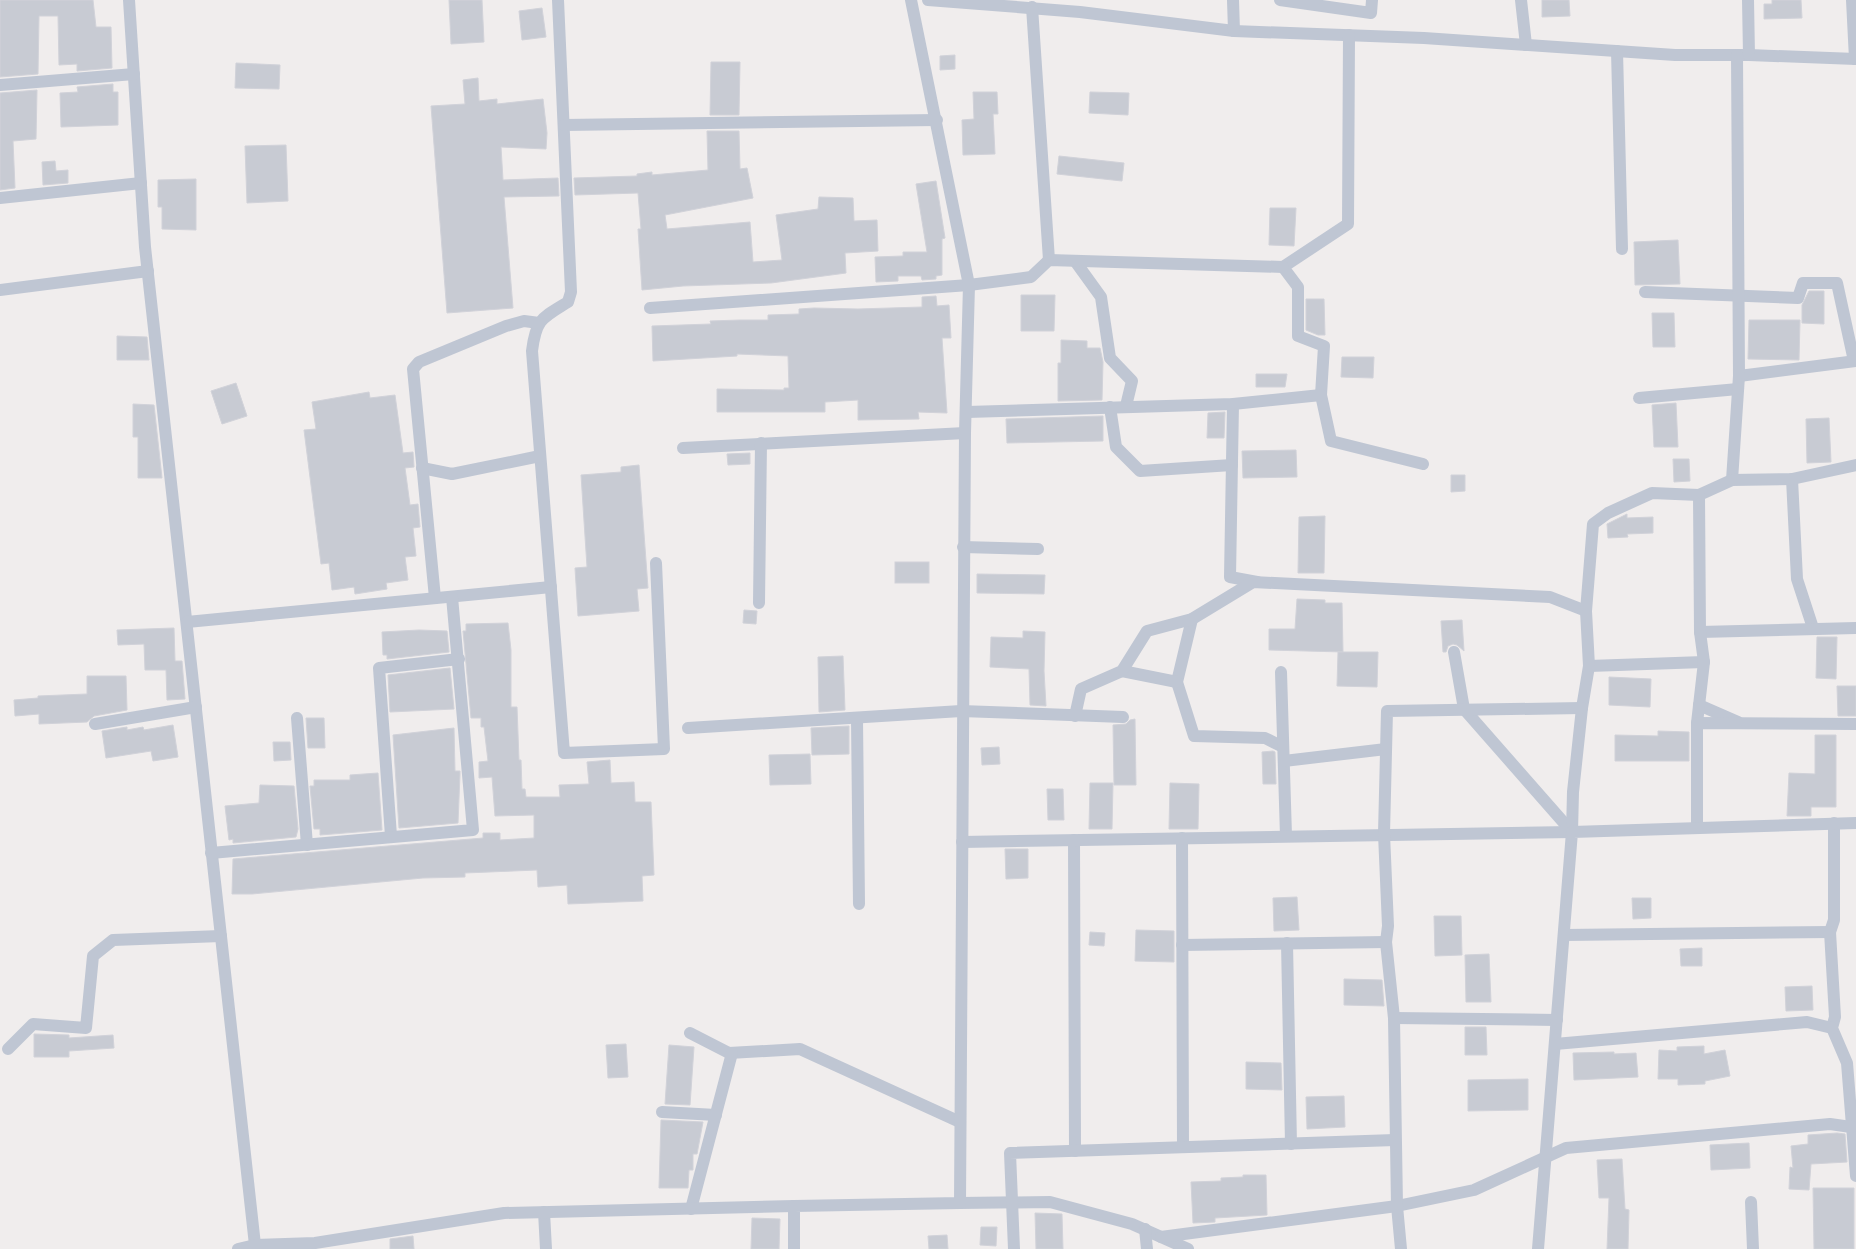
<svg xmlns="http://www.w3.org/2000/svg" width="1856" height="1249" font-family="'Roboto Condensed',sans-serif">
	<rect width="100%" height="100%" fill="#f0eded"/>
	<g fill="#c8cbd3" stroke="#d1d2d9">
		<polygon points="0,0 93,0 96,27 111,27 112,68 77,71 77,64 59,65 58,16 39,16 38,74 0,77"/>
		<polygon points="449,0 482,0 484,42 451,44"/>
		<polygon points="1542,0 1569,0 1570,16 1542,17"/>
		<polygon points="1772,0 1801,0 1802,18 1764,19 1764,4 1772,4"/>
		<polygon points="542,8 546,37 522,40 519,11"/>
		<polygon points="955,55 955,69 940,70 940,56"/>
		<polygon points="711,62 740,62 739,115 710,115"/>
		<polygon points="236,63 280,65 279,89 235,88"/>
		<polygon points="478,78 479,101 497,99 497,104 543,99 547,133 546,149 501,147 503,180 558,178 559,196 504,197 513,308 447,313 431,106 465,104 463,80"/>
		<polygon points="113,84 113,92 118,92 118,125 61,127 60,93 78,92 77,87"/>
		<polygon points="37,90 36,139 13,141 15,188 0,190 0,93"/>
		<polygon points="973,92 997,92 998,114 993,114 995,154 963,155 962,120 974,119"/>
		<polygon points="1090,92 1129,93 1128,115 1089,113"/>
		<polygon points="707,131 739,131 740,169 747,168 753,198 665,215 667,229 750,222 753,262 782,260 776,215 818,209 819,197 853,198 854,221 877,220 878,251 845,253 846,273 771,283 683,286 642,290 638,229 641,229 638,193 575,195 574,178 637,176 637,174 652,172 652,175 708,170"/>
		<polygon points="286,145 288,201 247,203 245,146"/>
		<polygon points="1059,156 1124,163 1122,181 1057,174"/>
		<polygon points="55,161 56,171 68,170 68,183 43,185 42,162"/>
		<polygon points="196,179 196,230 162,229 162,207 158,207 158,180"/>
		<polygon points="936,181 945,238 942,239 942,275 936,276 936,279 922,280 921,276 898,276 898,281 876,282 875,257 903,256 903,252 927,252 916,184"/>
		<polygon points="1270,208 1296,208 1294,246 1269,245"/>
		<polygon points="1678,240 1680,284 1635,285 1634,242"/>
		<polygon points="1809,291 1824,291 1824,324 1802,323 1802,305"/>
		<polygon points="1021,295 1055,295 1054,331 1021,331"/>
		<polygon points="936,296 937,306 949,305 951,338 942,338 947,413 918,412 919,419 858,420 858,400 825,402 825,412 717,412 717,389 784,390 784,388 789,388 788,356 737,354 737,356 653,361 652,326 711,324 710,321 740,320 768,320 768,315 799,314 799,309 814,308 858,309 922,307 922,297"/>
		<polygon points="1306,299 1324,299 1325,335 1318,335 1306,330"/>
		<polygon points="1652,313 1674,313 1675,347 1653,347"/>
		<polygon points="1749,320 1800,320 1799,360 1748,359"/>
		<polygon points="117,336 147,337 149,360 117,360"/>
		<polygon points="1061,340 1087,341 1087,348 1100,348 1103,362 1102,400 1058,401 1058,363 1061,363"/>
		<polygon points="1342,357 1374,357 1373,378 1341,377"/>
		<polygon points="1256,374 1287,374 1285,387 1256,387"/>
		<polygon points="236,383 247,416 222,424 211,391"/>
		<polygon points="369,392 370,398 395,395 403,453 413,452 414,467 405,468 410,505 418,504 420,527 413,528 416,556 405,557 408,580 386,583 387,589 355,594 354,587 332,590 329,563 321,564 304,430 316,429 312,402"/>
		<polygon points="1676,403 1678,447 1654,447 1652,405"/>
		<polygon points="133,404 154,405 162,478 138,478 138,437 133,437"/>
		<polygon points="1225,412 1224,438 1207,438 1208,413"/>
		<polygon points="1103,416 1103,441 1007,443 1006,419"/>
		<polygon points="1829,418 1831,462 1807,463 1806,419"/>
		<polygon points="1296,450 1297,477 1243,478 1242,451"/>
		<polygon points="750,453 750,464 728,465 727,454"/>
		<polygon points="1673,459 1689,459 1690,481 1674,482"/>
		<polygon points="639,465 648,588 637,589 639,611 578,616 575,568 587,567 581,475 621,472 621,467"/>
		<polygon points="1451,475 1465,475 1465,491 1451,492"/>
		<polygon points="1627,514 1627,518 1653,517 1653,533 1627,534 1628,537 1608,538 1607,524"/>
		<polygon points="1325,516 1324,573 1298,573 1299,517"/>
		<rect x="895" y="562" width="34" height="21"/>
		<polygon points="977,574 1045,575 1044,594 977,593"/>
		<polygon points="1297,599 1325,600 1325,603 1342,603 1343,652 1269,650 1269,629 1295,629"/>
		<polygon points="744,610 757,611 756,624 743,623"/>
		<polygon points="1462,620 1464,651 1457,645 1453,644 1448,646 1446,652 1443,652 1441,621"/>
		<polygon points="508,623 511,650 511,707 517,707 519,760 521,760 522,789 525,789 526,797 560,797 559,785 589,784 587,762 610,760 611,783 634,782 635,802 651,802 654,875 642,876 643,901 568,904 567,885 538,887 537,870 465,873 465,877 423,878 252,894 232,894 233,859 483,838 483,833 500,833 500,840 534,838 534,815 495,816 492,777 479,778 479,762 488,761 484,727 481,727 481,718 471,718 463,631 466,631 466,624"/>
		<polygon points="174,628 175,661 182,661 185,699 167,700 166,670 145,670 144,644 118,645 117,630"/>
		<polygon points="419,630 447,631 449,652 387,659 387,655 383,655 382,632"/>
		<polygon points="1023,631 1045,632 1044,671 1046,706 1030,705 1029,669 990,667 991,637 1023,638"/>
		<polygon points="1817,637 1837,637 1836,679 1816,678"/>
		<polygon points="1338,652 1378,652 1377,687 1337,686"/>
		<polygon points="843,656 845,710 819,712 818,657"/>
		<polygon points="450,668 454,709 390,712 388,675"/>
		<polygon points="87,676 126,676 127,710 94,716 87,722 39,724 39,714 15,716 14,700 38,698 38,696 87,694"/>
		<polygon points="1609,677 1651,679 1650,707 1609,705"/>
		<polygon points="1837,686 1856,686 1856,716 1838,716"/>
		<polygon points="306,718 324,718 325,748 308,748"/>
		<polygon points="1135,719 1136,785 1114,785 1113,725 1126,724 1130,720"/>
		<polygon points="173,725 178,757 153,761 151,751 106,758 102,731 127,727 127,730 143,727 144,730"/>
		<polygon points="849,726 849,754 812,755 811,728"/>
		<polygon points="454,728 455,771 460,771 460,774 458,823 399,828 393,735"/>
		<polygon points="1658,731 1689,732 1689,761 1615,761 1615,735 1658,736"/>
		<polygon points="1815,735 1836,735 1836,807 1811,807 1811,816 1787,816 1789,773 1815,774"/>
		<polygon points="273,742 290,742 291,760 274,761"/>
		<polygon points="999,747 1000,764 982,765 981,748"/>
		<polygon points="1273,751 1275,752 1276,784 1263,784 1262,752"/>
		<polygon points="810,754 811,784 770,785 769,755"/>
		<polygon points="378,773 382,830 320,835 320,829 314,829 310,786 314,786 314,780 350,780 350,775"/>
		<polygon points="1090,783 1113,783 1112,829 1089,829"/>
		<polygon points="1170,783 1199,784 1198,829 1169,829"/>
		<polygon points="260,785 294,786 298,829 296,837 233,843 233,839 229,840 225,806 259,803"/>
		<polygon points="1047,789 1063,789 1064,820 1048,820"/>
		<polygon points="1005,849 1028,849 1028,878 1006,879"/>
		<polygon points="1297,897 1299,930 1274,931 1273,898"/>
		<polygon points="1632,898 1651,898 1651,918 1633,919"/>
		<polygon points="1434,916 1461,916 1462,955 1435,956"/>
		<polygon points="1136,930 1174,931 1174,962 1135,961"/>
		<polygon points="1090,932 1105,933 1104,946 1089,945"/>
		<polygon points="1702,948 1702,966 1681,966 1680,949"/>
		<polygon points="1489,954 1491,1002 1466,1002 1465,955"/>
		<polygon points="1344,979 1382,980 1384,1006 1344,1005"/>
		<polygon points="1812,986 1813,1010 1786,1011 1785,987"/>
		<polygon points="1465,1027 1486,1027 1487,1055 1465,1055"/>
		<polygon points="34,1034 69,1035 69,1038 113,1035 114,1048 69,1051 69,1057 34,1057"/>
		<polygon points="626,1044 628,1077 608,1078 606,1045"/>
		<polygon points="669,1045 694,1047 690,1105 665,1104"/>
		<polygon points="1704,1046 1704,1054 1725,1050 1730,1076 1705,1081 1705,1084 1678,1085 1678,1079 1658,1079 1659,1050 1677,1051 1677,1047"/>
		<polygon points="1614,1052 1614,1054 1636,1053 1638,1077 1574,1080 1573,1053"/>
		<polygon points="1246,1062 1281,1063 1282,1090 1246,1089"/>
		<polygon points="1528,1079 1528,1110 1468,1111 1468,1080"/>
		<polygon points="1344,1096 1345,1127 1307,1129 1306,1097"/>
		<polygon points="661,1120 703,1122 697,1154 693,1154 693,1170 689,1170 688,1188 659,1188"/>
		<polygon points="1837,1133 1845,1134 1847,1162 1811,1164 1809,1190 1789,1189 1790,1167 1793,1168 1791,1146 1808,1144 1808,1135"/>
		<polygon points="1749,1143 1750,1168 1711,1170 1710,1145"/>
		<polygon points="1622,1159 1625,1209 1629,1210 1628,1249 1607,1249 1609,1198 1599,1198 1597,1160"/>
		<polygon points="1243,1175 1266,1175 1267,1215 1215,1218 1215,1222 1193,1223 1191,1182 1221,1181 1221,1178 1243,1177"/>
		<polygon points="1813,1188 1854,1188 1854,1249 1814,1249"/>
		<polygon points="1035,1213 1062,1214 1063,1249 1036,1249"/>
		<polygon points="752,1218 780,1219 779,1249 751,1249"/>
		<polygon points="981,1227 997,1227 996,1246 980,1245"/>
		<polygon points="947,1235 948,1249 929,1249 928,1236"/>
		<polygon points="413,1236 414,1249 390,1249 390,1239"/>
	</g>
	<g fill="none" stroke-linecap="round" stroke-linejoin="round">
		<g stroke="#bfc6d3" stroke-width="12">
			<polyline points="129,0 145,247 255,1245"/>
			<path d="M558 0 571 292 568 302C542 318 536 319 532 351L564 753 664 749 656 563"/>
			<polyline points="928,0 1080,12 1234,31 1424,38 1675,55 1749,55 1856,59"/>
			<polyline points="1233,0 1234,31"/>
			<polyline points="1280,0 1371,13 1372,0"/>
			<polyline points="1521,0 1526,45"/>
			<polyline points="1748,0 1749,55"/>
			<polyline points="1852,0 1855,59"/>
			<polyline points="1032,7 1049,260"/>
			<polyline points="1349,35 1348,224 1283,267 1298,287 1298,336 1324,346 1321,395 1331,441 1423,464"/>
			<polyline points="1617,51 1622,249"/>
			<polyline points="0,85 134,74"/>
			<polyline points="564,125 937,120"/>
			<polyline points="0,198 141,183"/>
			<polyline points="1075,261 1101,297 1110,358 1132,381 1126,406"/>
			<polyline points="0,290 148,271"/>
			<polyline points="1645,292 1798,298 1803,283 1837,283 1854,361"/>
			<polyline points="650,308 969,285 1031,277 1049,260 1283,267"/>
			<polyline points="1739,376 1856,361"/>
			<polyline points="1639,398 1738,389"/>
			<polyline points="1233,404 1230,577 1257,582"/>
			<polyline points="1110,407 1116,447 1140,471 1232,465"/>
			<polyline points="967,412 1233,404 1321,395"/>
			<polyline points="683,448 965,433"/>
			<polyline points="422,468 452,474 540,456"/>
			<polyline points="1792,479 1797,579 1813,628"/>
			<polyline points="1732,480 1739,376 1737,55"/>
			<polyline points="963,547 1038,549"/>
			<polyline points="435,598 413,369 419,362 506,326 524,321 539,323"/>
			<polyline points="759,603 761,443"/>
			<polyline points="1192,619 1177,682 1194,736 1265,738 1283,747"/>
			<polyline points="187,622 551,587"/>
			<polyline points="1700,632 1856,628"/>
			<polyline points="1454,652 1464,709 1572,832"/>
			<polyline points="1589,666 1704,662"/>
			<polyline points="1122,671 1177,682"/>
			<polyline points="1281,672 1286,836"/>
			<polyline points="1699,705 1738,722"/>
			<polyline points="1075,716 1081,689 1122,671 1147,631 1192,619 1253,582 1550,597 1586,611"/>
			<polyline points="297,718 307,845"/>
			<polyline points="857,719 859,904"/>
			<polyline points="1697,723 1704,662 1700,632 1699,495 1732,480 1792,479 1856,465"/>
			<polyline points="95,724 196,707"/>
			<polyline points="688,728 961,711 1123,717"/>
			<polyline points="1284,761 1386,749"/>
			<polyline points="1834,823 1834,920 1830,932 1835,1017 1832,1028 1847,1063 1856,1176"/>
			<polyline points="1697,827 1697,723 1856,724"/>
			<polyline points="1572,832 1573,792 1582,708 1589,666 1586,611 1593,524 1608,513 1652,493 1699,495"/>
			<polyline points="391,836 379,668 459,659"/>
			<polyline points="1182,838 1183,1147"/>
			<polyline points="1074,840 1075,1151"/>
			<polyline points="962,842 1572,832"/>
			<polyline points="211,853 473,830 452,597"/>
			<polyline points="1564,935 1830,932"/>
			<polyline points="1287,943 1291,1144"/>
			<polyline points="1182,945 1386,942"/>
			<polyline points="1394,1018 1557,1020"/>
			<polyline points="690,1033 729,1053 800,1049 960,1122"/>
			<polyline points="1555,1044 1807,1022 1832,1028"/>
			<polyline points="8,1049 33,1024 86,1028 93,956 113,940 221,936"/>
			<polyline points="662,1112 716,1115"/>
			<polyline points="1751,1202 1753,1249"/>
			<polyline points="960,1203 1050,1202 1132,1224 1188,1249"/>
			<polyline points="691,1209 732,1053"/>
			<polyline points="544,1212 546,1249"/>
			<polyline points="1145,1229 1147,1249"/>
			<polyline points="1161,1237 1397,1206 1474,1190 1566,1148 1830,1124 1851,1127"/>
			<polyline points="238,1249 255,1245 315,1243 504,1213 794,1206"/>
			<path d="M794 1249V1206L960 1203C962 947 961 690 965 433L969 285 911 0"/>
			<polyline points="1014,1249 1010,1153 1395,1140"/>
			<polyline points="1401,1249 1397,1206 1394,1018 1386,942 1388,926 1384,834 1387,711 1582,708"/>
			<polyline points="1538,1249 1572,832 1856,823"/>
		</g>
	</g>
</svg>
